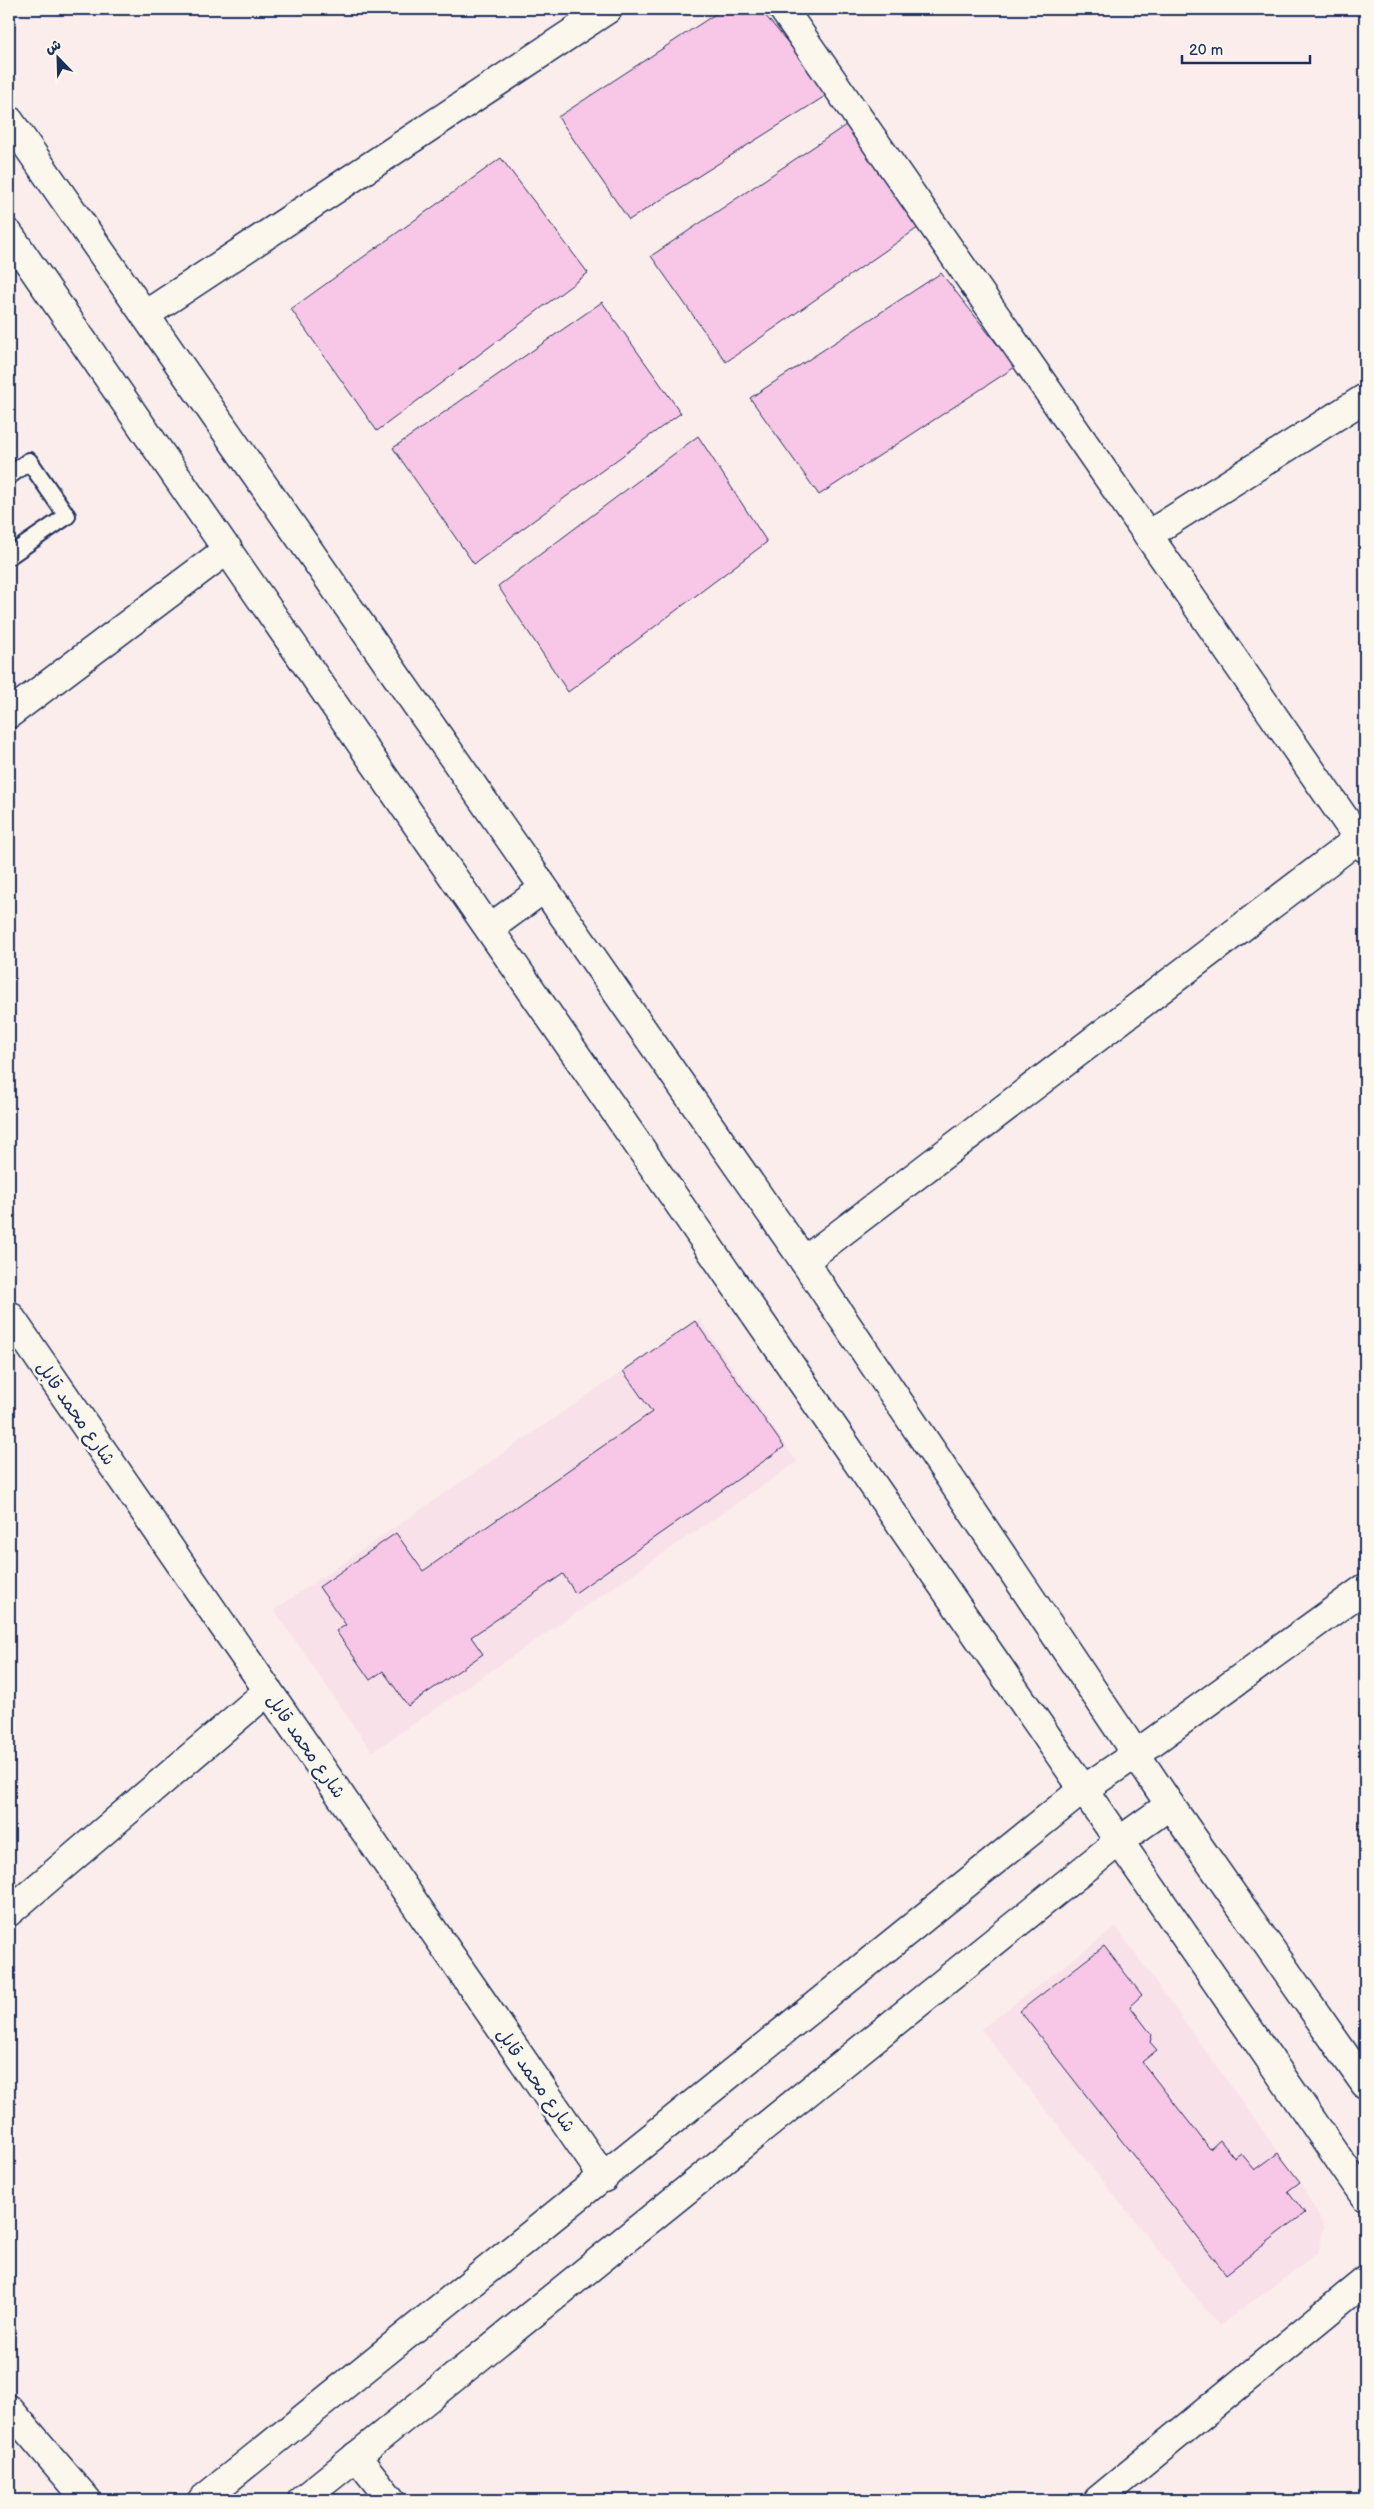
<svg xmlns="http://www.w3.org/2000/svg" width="1374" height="2509" font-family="'Balsamiq Sans','Playpen Sans Arabic',sans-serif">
	<rect width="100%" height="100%" fill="#faedeb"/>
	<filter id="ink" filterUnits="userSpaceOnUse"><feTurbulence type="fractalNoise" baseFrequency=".02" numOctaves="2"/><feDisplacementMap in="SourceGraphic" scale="10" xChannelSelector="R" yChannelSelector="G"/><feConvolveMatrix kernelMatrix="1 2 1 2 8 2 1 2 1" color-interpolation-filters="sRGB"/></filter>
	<g filter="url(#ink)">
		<g fill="#f9e1ea">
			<polygon points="699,1319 797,1462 372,1752 274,1610"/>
			<polygon points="1116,1927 1300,2182 1324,2226 1318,2253 1219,2326 981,2029"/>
		</g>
		<g fill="#f8c6e6" stroke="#1b2f5e">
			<polygon points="723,9 760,9 830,93 629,220 558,117"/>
			<polygon points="849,123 922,225 726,362 651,256"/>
			<polygon points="501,158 588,273 377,431 291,309"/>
			<polygon points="941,273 1015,367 819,495 750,398"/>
			<polygon points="602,302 681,413 474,564 393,448"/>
			<polygon points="698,436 767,542 568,692 498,586"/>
			<polygon points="695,1321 784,1447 575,1593 563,1574 471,1637 483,1654 408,1706 383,1671 370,1680 336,1631 346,1625 319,1587 396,1533 423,1571 652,1412 623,1371"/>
			<polygon points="1104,1946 1142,1995 1130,2006 1152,2035 1150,2042 1157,2050 1142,2062 1210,2149 1220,2140 1234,2158 1241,2153 1255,2170 1278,2153 1300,2182 1288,2191 1305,2213 1226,2274 1020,2011"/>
		</g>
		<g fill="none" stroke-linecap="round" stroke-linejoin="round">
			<g stroke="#1b2f5e" stroke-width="20">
				<polyline id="service" points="9,476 29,461 67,516 9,556"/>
			</g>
			<g stroke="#1b2f5e" stroke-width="31">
				<g id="minor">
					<polyline points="783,9 1365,848"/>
					<polyline points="145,315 608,9"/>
					<polyline points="1148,535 1365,398"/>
					<polyline points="9,714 228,549"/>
					<polyline points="804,1261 1358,839"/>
					<polyline points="9,1315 604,2178"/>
					<polyline points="1136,1754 1365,1588"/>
					<polyline points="9,1912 268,1691"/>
					<polyline points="9,2409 87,2500"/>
					<polyline points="356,2456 391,2500"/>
					<polyline points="1098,2500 1365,2281"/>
				</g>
			</g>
			<g stroke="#1b2f5e" stroke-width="31">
				<g id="tertiary">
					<polyline points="9,120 804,1261 1170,1805 1365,2084"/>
					<path d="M9 234C463 887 911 1544 1365 2197"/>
					<polyline points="490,928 543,889"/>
					<polyline points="202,2500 1081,1791 1136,1754"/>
					<polyline points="302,2500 1118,1842 1170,1805"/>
				</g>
			</g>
			<use href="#service" stroke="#fbf7ec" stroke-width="16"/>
			<use href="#minor" stroke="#fbf7ec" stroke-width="28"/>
			<use href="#tertiary" stroke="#fbf7ec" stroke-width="28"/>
		</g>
	</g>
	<g text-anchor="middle" stroke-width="5" stroke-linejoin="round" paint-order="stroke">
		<g font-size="18" fill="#1b2f5e" stroke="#fbf7ec">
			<text transform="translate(76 1413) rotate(55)" y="6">شارع محمد قابل</text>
			<text transform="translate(306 1746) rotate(55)" y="6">شارع محمد قابل</text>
			<text transform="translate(536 2080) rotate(55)" y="6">شارع محمد قابل</text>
		</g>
	</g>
	<rect width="1374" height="2509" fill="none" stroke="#fbf7ec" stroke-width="30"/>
	<rect x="15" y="15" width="1344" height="2479" fill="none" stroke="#1b2f5e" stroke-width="2" filter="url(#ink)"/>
	<g transform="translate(58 58) rotate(337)" stroke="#fbf7ec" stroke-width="4" paint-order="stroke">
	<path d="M0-4L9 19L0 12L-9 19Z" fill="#1b2f5e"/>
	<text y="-8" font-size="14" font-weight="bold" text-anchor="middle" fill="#1b2f5e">ش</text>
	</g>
	<path d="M1182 55v8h128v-8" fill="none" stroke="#1b2f5e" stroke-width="2.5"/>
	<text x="1189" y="55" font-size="15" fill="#1b2f5e" stroke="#fbf7ec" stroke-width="4" paint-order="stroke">20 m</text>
</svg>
